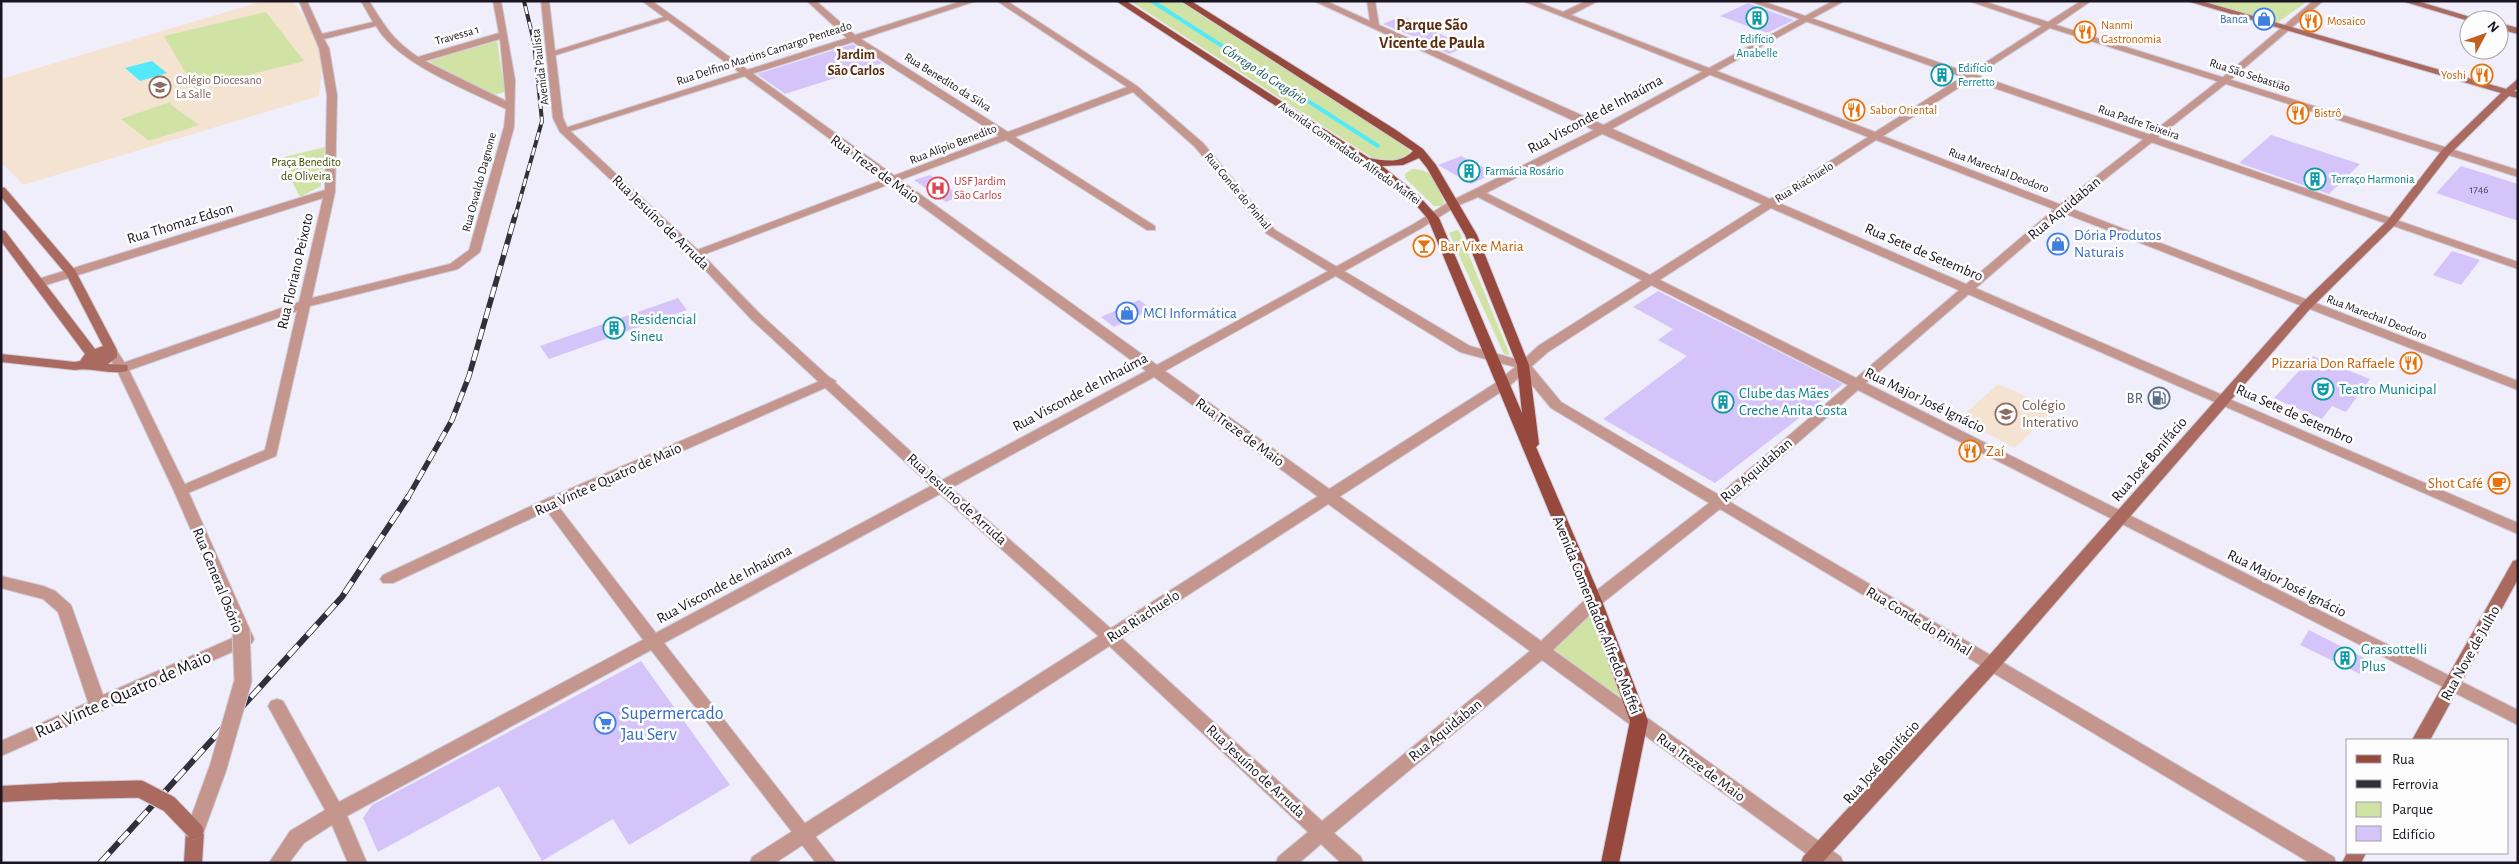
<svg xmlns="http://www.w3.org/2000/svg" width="2519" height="864" font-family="'Alegreya Sans',sans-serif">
	<rect width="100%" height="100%" fill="#f1eefb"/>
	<g fill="#f4e3d1">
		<polygon points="263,1 293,1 324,48 319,96 23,185 1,162 1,79"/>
		<polygon points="1998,384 2054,409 2015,448 1959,419"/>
	</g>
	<g fill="#d0e3a4">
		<polygon points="1130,1 1179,1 1408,147 1411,153 1399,160 1374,159"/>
		<polygon points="2195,1 2308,1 2277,23 2267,22"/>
		<polygon points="266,12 304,61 195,89 164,36"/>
		<polygon points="497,41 505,92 494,95 428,61"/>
		<polygon points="173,101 170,104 199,125 149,141 121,119"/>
		<polygon points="325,147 321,186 300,197 280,158"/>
		<path d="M1412 169C1436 169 1436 184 1445 204L1443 206H1434L1405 178V174Z"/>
		<polygon points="1457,230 1459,231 1510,355 1504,354 1449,233"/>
		<polygon points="1594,601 1639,721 1540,652"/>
	</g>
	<polygon fill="#53e9fa" points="152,61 167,73 140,81 125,68"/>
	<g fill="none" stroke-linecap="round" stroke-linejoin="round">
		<polyline stroke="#53e9fa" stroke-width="4" points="1152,1 1378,146"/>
	</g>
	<g fill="#d5c4fa">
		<polygon points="1748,3 1794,20 1767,33 1720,16"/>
		<polygon points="1402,16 1426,26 1424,27 1468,46 1449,54 1422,42 1425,41 1383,24"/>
		<polygon points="853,44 882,63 785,94 757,74"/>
		<polygon points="2271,135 2360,164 2329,194 2239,163"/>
		<polygon points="1461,156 1495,173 1471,184 1438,165"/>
		<polygon points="2461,166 2518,184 2518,221 2436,193"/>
		<polygon points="930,175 961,196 946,202 914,180"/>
		<polygon points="2452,251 2480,260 2461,285 2433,275"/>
		<polygon points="1658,291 1843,384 1715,483 1603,419 1687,356 1658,340 1673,329 1633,307"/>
		<polygon points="678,298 687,310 549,359 540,346"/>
		<polygon points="1139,300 1152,309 1114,327 1101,317"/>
		<polygon points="2313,356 2370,379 2346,412 2332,406 2322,419 2274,398"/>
		<polygon points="2309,630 2366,659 2360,674 2300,645"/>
		<polygon points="641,661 730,785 629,845 613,819 542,861 499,786 378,852 363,818 372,805"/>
	</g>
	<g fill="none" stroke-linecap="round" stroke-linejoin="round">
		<g stroke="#cecbd8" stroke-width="2">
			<g id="minor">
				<path d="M299 1H307L322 34 373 22 361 1H369C386 28 392 39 418 57L499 33 493 1H501L515 80 514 127 480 252 458 269 310 306 276 456 181 496 176 494 174 491 176 488 265 450 297 311 127 371H117L116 368 117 365 299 302 323 198 43 286 39 287 33 283 35 280 325 190 327 95 319 48ZM376 26C398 64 466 89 506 109L504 127 469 250 450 264 312 298 335 192 337 95 329 48 324 39ZM500 39 506 101 425 61Z"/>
				<polygon points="807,1 816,1 855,35 962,1 976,1 861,39 1008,132 1127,87 997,1 1007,1 1137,86 1203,143 1275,230 1470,346 1522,361 1538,346 1762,204 1598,132 1314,1 1326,1 1370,21 1367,1 1375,1 1379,25 1770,199 1868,137 1523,1 1535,1 1563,12 1586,1 1598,1 1571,15 1875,132 1962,77 1749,1 1762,1 1969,73 2042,26 1969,1 1983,1 2048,22 2081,1 2091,1 2056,25 2518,170 2518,177 2050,28 1977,75 2518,262 2518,269 1971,80 1883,136 2518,381 2518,390 1876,140 1779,203 2227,397 2229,400 2227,403 2217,403 1771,208 1548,352 1507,388 775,863 750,863 752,857 1497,382 1515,367 1460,352 1267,234 1195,147 1133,92 1015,137 1155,226 1155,230 1147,230 1006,140 700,256 692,256 692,252 999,136 853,42 568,132 564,133 559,130 847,38"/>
				<polygon points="667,16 674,18 556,55 548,53"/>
				<polygon points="829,377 836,381 834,384 558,506 659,637 661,641 659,645 653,647 647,645 547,511 393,583 383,583 380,579 383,575 544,500"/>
				<polygon points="98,698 104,700 107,705 104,710 1,756 1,741"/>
			</g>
		</g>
		<g stroke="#cecbd8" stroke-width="2">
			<g id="tertiary">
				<path d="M541 1H549L563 118 568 129 700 252 759 313 942 480 1146 371 642 1H652L1157 365 1412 225 1449 202 1598 128 1833 1H1844L1606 132 1486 193 1856 378 2058 206 2222 78 2313 1H2323L2228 82 2066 210 1866 383 2518 710V725L1858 390 1730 502 2334 857 2336 863H2310L1720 509 1600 605 1553 650 1841 857 1843 863H1819L1542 660 1334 833 1361 857 1363 863H1341L1321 844 1299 863H1276L1278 857 1308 832 1104 641 940 494 664 643 836 863H816L651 650 347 816 367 863H348L332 825 304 843 289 863H269L290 831 325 810 268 706 271 701 277 699 283 701 339 802 931 486 751 319 692 256 560 132 553 118ZM1478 197 1848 385 1719 495 1561 402 1528 362H1518L1517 365 1518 368 1551 408 1709 503 1588 597 1541 641 1165 371 1420 229 1457 206ZM1154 377 1530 651 1322 821 1116 633 951 488Z"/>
				<polygon points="112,350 117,351 128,368 188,491 254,639 252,643 98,712 92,710 89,705 58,612 43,599 1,588 1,576 43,586 55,591 71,605 103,695 237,636 174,491 116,368 106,354"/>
				<polygon points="2222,396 2518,523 2518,534 2217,403 2215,400"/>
			</g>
		</g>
		<g stroke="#cecbd8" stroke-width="2">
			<g id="secondary">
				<polygon points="2187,1 2201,1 2506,89 2518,79 2518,88 2514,91 2518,92 2518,98 2509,96 2450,154 2395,225 2309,310 1998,669 1822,863 1801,863 1803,857 1986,659 2301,304 2387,221 2442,150 2501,93"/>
				<polygon points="2402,1 2417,1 2480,20 2469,21"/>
				<polygon points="2499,23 2518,28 2518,34 2499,29"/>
				<path d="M1 187 5 188 75 270 117 350V357L108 364 127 365 128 368 127 371C109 375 91 367 75 370L1 362V354L75 362 80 361 85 354 1 241V230L5 231 95 349 103 346 66 274 1 197Z"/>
				<polygon points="2518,560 2518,579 2430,740 2412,740 2513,561"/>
				<polygon points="59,783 65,786 68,791 65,796 59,799 1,802 1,786"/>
				<polygon points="195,823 202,825 204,831 202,863 184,863 186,831 188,825"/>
				<polygon points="2348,851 2348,853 2366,853 2361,863 2342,863"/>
			</g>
		</g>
		<g stroke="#cecbd8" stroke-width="2">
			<path id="primary" d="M1116 1H1126L1369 158C1384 161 1401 164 1413 151L1181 1H1191L1396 130 1423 149 1436 165 1477 235 1529 365 1539 444 1536 447 1602 601 1648 721 1619 863H1601L1630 721 1586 601 1428 219 1410 198 1372 169ZM1419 158 1427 168 1465 235 1517 365 1522 413 1439 218 1417 194 1382 166 1403 165Z"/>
		</g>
		<use href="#minor" fill="#c4968e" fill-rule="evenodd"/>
		<use href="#tertiary" fill="#c4968e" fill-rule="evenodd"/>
		<use href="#secondary" fill="#ab6a5f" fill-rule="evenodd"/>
		<use href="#primary" fill="#97493d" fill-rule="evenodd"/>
		<g stroke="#322e3a" stroke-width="4">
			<polyline id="rail-far2" points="515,217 542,121 534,42 524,1"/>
		</g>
		<g stroke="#322e3a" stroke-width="5.5">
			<polyline id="rail-far1" points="407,499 452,420 469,376 515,216"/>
		</g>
		<g stroke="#322e3a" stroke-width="6">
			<polyline id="rail" points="100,863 342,597 408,497"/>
		</g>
		<use href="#rail-far2" stroke="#fdfdfd" stroke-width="2.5" stroke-dasharray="8" stroke-linecap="butt"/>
		<use href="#rail-far1" stroke="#fdfdfd" stroke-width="4" stroke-dasharray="11" stroke-linecap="butt"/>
		<use href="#rail" stroke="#fdfdfd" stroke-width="4.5" stroke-dasharray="14" stroke-linecap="butt"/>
		<g stroke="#cecbd8" stroke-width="19" stroke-linecap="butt">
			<polyline id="tertiary-bridge" points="195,831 218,768 243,681 241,631"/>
		</g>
		<g stroke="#cecbd8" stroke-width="19" stroke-linecap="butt">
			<polyline id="secondary-bridge" points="59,791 140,789 169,804 195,831"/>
		</g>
		<use href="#tertiary-bridge" stroke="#c4968e" stroke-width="17"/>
		<use href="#secondary-bridge" stroke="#ab6a5f" stroke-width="17"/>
	</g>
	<defs>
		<g id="building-ring" transform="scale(1.125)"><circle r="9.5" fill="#fdfdfd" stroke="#0f9aa8" stroke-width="1.5"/><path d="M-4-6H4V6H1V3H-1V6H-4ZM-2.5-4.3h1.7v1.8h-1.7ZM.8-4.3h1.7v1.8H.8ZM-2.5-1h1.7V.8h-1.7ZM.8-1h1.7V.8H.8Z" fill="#0f9aa8"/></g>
		<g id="shop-ring" transform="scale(1.125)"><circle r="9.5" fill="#fdfdfd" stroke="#3f7fe0" stroke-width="1.5"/><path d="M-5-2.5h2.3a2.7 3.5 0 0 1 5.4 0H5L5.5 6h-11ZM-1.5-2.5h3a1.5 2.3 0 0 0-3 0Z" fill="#3f7fe0"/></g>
		<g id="restaurant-ring" transform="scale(1.125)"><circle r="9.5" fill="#fdfdfd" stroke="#e8710a" stroke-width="1.5"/><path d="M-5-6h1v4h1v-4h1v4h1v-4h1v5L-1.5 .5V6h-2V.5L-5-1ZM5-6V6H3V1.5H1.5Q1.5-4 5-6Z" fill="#e8710a"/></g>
		<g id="university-ring" transform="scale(1.125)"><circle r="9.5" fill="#fdfdfd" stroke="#8d6e63" stroke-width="1.5"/><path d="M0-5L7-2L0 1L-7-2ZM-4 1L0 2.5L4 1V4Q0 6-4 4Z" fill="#8d6e63"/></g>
		<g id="hospital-ring" transform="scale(1.125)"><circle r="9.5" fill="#fdfdfd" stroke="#e0444e" stroke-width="1.5"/><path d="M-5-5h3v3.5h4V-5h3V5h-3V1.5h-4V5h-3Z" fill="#e0444e"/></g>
		<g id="bar-ring" transform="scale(1.125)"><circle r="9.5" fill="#fdfdfd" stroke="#e8710a" stroke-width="1.5"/><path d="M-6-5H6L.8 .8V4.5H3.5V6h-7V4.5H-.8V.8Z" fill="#e8710a"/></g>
		<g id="theatre-ring" transform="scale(1.125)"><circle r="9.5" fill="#fdfdfd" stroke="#0f9aa8" stroke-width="1.5"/><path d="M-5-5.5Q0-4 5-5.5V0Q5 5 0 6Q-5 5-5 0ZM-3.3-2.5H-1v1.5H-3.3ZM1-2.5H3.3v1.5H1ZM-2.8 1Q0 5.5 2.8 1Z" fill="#0f9aa8"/></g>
		<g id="fuel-ring" transform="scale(1.125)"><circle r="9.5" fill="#fdfdfd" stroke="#5c6f8a" stroke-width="1.5"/><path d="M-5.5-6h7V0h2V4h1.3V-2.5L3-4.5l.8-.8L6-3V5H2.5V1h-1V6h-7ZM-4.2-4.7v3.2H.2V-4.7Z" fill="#5c6f8a"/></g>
		<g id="school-ring" transform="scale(1.125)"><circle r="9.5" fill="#fdfdfd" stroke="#8d6e63" stroke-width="1.5"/><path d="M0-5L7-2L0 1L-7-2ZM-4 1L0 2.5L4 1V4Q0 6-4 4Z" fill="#8d6e63"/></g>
		<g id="cafe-ring" transform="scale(1.125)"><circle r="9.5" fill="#fdfdfd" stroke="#e8710a" stroke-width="1.5"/><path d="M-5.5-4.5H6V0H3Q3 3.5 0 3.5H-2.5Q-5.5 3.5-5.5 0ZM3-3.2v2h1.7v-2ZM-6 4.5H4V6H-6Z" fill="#e8710a"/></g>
		<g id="supermarket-ring" transform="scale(1.125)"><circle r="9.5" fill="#fdfdfd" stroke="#3f7fe0" stroke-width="1.5"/><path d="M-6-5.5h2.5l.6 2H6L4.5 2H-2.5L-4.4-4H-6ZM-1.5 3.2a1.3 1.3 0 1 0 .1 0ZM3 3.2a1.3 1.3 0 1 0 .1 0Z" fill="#3f7fe0"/></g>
	</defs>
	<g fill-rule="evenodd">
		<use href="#building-ring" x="1757" y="18"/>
		<use href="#shop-ring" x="2264" y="19"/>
		<use href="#restaurant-ring" x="2311" y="21"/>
		<use href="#restaurant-ring" x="2085" y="32"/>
		<use href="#building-ring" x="1942" y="75"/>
		<use href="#restaurant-ring" x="2482" y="75"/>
		<use href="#university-ring" x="160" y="87"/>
		<use href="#restaurant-ring" x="1854" y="110"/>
		<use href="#restaurant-ring" x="2298" y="113"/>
		<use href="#building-ring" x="1469" y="171"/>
		<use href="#building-ring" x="2315" y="179"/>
		<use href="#hospital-ring" x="938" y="188"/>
		<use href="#shop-ring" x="2058" y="244"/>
		<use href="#bar-ring" x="1424" y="246"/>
		<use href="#shop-ring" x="1127" y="313"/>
		<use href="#building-ring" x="614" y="328"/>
		<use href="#restaurant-ring" x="2411" y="363"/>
		<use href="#theatre-ring" x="2323" y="389"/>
		<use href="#fuel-ring" x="2159" y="398"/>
		<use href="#building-ring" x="1723" y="402"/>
		<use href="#school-ring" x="2006" y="414"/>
		<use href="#restaurant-ring" x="1970" y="451"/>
		<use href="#cafe-ring" x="2499" y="483"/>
		<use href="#building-ring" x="2345" y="658"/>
		<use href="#supermarket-ring" x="605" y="723"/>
	</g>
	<g text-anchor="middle" stroke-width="5" stroke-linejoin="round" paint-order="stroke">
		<g font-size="11" fill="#484157">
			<text x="2479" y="193">1746</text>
		</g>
		<g font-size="12" fill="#366cbe" stroke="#fdfdfd" text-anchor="end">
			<text x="2248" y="23">Banca</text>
		</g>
		<g font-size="12" fill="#c56008" stroke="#fdfdfd" text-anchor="start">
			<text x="2327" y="25">Mosaico</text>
			<text x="2101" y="29">Nanmi<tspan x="2101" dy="14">Gastronomia</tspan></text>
			<text x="2466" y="79" text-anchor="end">Yoshi</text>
			<text x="1870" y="114">Sabor Oriental</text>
			<text x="2314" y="117">Bistrô</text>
		</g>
		<g font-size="12" fill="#191521" stroke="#fdfdfd">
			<text transform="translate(457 35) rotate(-16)" y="4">Travessa 1</text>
			<text transform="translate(764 53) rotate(-18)" y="4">Rua Delfino Martins Camargo Penteado</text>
			<text transform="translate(540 67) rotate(-97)" y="4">Avenida Paulista</text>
			<text transform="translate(2250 75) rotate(18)" y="4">Rua São Sebastião</text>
			<text transform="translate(948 82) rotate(32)" y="4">Rua Benedito da Silva</text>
			<text transform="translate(2139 122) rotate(19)" y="4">Rua Padre Teixeira</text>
			<text transform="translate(953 144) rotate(-21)" y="4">Rua Alípio Benedito</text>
			<text transform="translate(1350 153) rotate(35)" y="4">Avenida Comendador Alfredo Maffei</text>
			<text transform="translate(1999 170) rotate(21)" y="4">Rua Marechal Deodoro</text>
			<text transform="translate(479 182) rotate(-75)" y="4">Rua Osvaldo Dagnone</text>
			<text transform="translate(1804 182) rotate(-32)" y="4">Rua Riachuelo</text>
			<text transform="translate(1238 191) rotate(50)" y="4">Rua Conde do Pinhal</text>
			<text transform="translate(2377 317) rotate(21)" y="4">Rua Marechal Deodoro</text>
		</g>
		<g font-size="12" fill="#0d838f" stroke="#fdfdfd" text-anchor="start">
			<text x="1757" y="43" text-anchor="middle">Edifício<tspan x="1757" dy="14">Anabelle</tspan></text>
			<text x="1958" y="72">Edifício<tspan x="1958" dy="14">Ferretto</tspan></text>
			<text x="1485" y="175">Farmácia Rosário</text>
			<text x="2331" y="183">Terraço Harmonia</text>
		</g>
		<g font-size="12" fill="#785e54" stroke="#fdfdfd" text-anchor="start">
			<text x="176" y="84">Colégio Diocesano<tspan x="176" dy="14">La Salle</tspan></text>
		</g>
		<g font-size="12" fill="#3c4c01" stroke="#fdfdfd">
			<text x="306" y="166">Praça Benedito<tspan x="306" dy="14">de Oliveira</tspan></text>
		</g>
		<g font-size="12" fill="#be3a42" stroke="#fdfdfd" text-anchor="start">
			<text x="954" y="185">USF Jardim<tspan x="954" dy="14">São Carlos</tspan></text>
		</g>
		<g font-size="14" font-weight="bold" fill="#5b2c0f" stroke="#fdfdfd">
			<text x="856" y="59">Jardim<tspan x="856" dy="16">São Carlos</tspan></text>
		</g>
		<g font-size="14" font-style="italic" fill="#18575e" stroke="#fdfdfd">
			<text transform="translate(1265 74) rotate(33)" y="5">Córrego do Gregório</text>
		</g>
		<g font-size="15" fill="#191521" stroke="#fdfdfd">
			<text transform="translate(1595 114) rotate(-28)" y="5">Rua Visconde de Inhaúma</text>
			<text transform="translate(875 169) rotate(36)" y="5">Rua Treze de Maio</text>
			<text transform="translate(2064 208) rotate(-40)" y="5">Rua Aquidaban</text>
			<text transform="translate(661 222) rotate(44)" y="5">Rua Jesuíno de Arruda</text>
			<text transform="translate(180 223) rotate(-17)" y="5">Rua Thomaz Edson</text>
			<text transform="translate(1924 252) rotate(23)" y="5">Rua Sete de Setembro</text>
			<text transform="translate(295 271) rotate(-77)" y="5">Rua Floriano Peixoto</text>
			<text transform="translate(1080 392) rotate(-28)" y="5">Rua Visconde de Inhaúma</text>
			<text transform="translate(1925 400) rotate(26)" y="5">Rua Major José Ignácio</text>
			<text transform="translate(2295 414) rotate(24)" y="5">Rua Sete de Setembro</text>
			<text transform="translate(1240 432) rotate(36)" y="5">Rua Treze de Maio</text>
			<text transform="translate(2149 459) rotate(-49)" y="5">Rua José Bonifácio</text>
			<text transform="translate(1756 470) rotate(-41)" y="5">Rua Aquidaban</text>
			<text transform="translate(608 479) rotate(-24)" y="5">Rua Vinte e Quatro de Maio</text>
			<text transform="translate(957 499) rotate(42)" y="5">Rua Jesuíno de Arruda</text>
			<text transform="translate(218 580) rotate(68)" y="5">Rua General Osório</text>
			<text transform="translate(2287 583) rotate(27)" y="5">Rua Major José Ignácio</text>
			<text transform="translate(724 584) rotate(-28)" y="5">Rua Visconde de Inhaúma</text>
			<text transform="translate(1597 615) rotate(68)" y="5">Avenida Comendador Alfredo Maffei</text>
			<text transform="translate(1143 616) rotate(-33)" y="5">Rua Riachuelo</text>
			<text transform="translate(1919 621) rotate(31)" y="5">Rua Conde do Pinhal</text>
			<text transform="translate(2470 653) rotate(-61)" y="5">Rua Nove de Julho</text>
			<text transform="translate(1445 730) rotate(-39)" y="5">Rua Aquidaban</text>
			<text transform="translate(1881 762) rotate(-48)" y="5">Rua José Bonifácio</text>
			<text transform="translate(1701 767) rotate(36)" y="5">Rua Treze de Maio</text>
			<text transform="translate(1256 771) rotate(43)" y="5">Rua Jesuíno de Arruda</text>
		</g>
		<g font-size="15" fill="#366cbe" stroke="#fdfdfd" text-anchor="start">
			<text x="2074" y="240">Dória Produtos<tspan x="2074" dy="17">Naturais</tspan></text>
			<text x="1143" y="318">MCI Informática</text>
		</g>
		<g font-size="15" fill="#c56008" stroke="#fdfdfd" text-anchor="start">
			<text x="1440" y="251">Bar Vixe Maria</text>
			<text x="2395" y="368" text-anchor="end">Pizzaria Don Raffaele</text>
			<text x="1986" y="456">Zaí</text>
			<text x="2483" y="488" text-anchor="end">Shot Café</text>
		</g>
		<g font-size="15" fill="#0d838f" stroke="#fdfdfd" text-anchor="start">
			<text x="630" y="324">Residencial<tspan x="630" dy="17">Sineu</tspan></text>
			<text x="2339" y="394">Teatro Municipal</text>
			<text x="1739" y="398">Clube das Mães<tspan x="1739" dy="17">Creche Anita Costa</tspan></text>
			<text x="2361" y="654">Grassottelli<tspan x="2361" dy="17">Plus</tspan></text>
		</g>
		<g font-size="15" fill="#4e5e75" stroke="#fdfdfd" text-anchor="end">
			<text x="2143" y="403">BR</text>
		</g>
		<g font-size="15" fill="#785e54" stroke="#fdfdfd" text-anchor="start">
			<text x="2022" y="410">Colégio<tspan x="2022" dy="17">Interativo</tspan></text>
		</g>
		<g font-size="16" font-weight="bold" fill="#5b2c0f" stroke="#fdfdfd">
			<text x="1432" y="30">Parque São<tspan x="1432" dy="18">Vicente de Paula</tspan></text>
		</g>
		<g font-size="18" fill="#191521" stroke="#fdfdfd">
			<text transform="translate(123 694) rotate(-24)" y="6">Rua Vinte e Quatro de Maio</text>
		</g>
		<g font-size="18" fill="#366cbe" stroke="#fdfdfd" text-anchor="start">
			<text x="621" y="719">Supermercado<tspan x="621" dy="21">Jau Serv</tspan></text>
		</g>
	</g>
	<rect width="2519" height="864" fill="none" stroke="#191521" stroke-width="5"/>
	<rect x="2346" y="739" width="162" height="115" fill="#fdfdfd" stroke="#a2a0a5"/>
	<rect x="2356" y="755" width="25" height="8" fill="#97493d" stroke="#a2a0a5"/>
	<text x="2392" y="764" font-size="15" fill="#191521">Rua</text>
	<rect x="2356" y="780" width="25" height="8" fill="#322e3a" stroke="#a2a0a5"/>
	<text x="2392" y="789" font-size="15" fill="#191521">Ferrovia</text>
	<rect x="2356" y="802" width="25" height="15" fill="#d0e3a4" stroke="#a2a0a5"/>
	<text x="2392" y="814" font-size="15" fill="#191521">Parque</text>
	<rect x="2356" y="826" width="25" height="15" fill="#d5c4fa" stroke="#a2a0a5"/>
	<text x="2392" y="839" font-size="15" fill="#191521">Edifício</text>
	<g transform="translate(2484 35) rotate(49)"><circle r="24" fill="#fdfdfd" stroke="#a2a0a5"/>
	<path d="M0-4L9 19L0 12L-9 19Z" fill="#c16021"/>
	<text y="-8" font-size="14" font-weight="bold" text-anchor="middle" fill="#191521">N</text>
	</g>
</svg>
